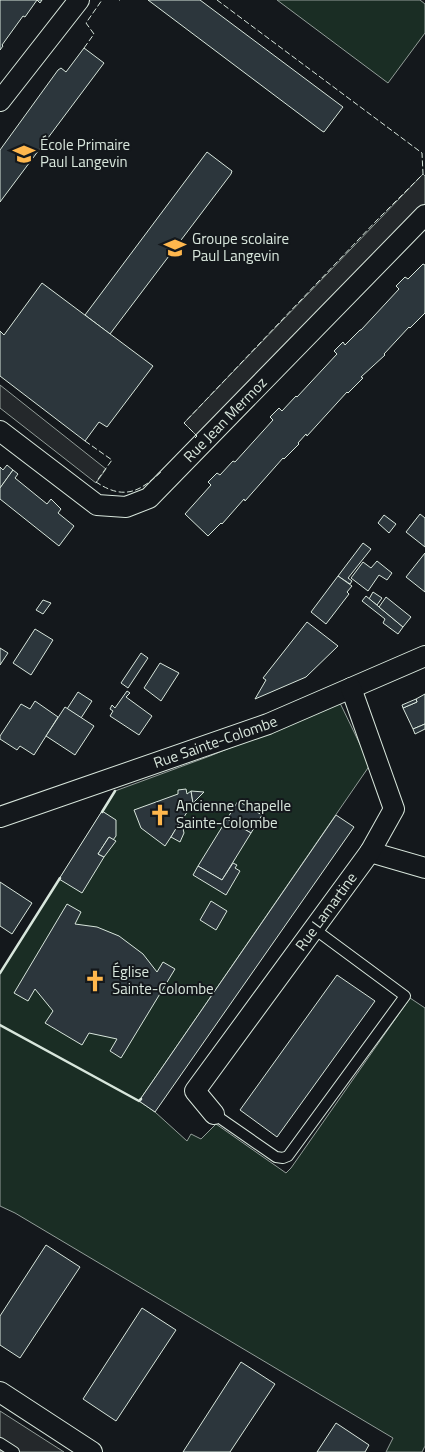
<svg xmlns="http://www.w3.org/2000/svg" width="425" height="1452" font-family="'Titillium Web',sans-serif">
	<rect width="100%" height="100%" fill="#14181c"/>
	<g fill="#1a2d24" stroke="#939e99">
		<polygon points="277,0 420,0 425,4 425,33 388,83"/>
		<polygon points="340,703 370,765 139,1101 155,1112 187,1141 191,1134 201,1139 216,1124 286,1173 291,1168 410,998 425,1008 425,1446 422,1452 386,1452 393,1438 15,1213 0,1206 0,973 115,791 210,756"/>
	</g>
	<g fill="#24282b" stroke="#939e99">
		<polygon points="423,174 425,176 425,205 197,436 184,423"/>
		<polygon points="0,385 106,469 96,483 0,408"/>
		<polygon points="0,1411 64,1452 0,1452"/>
	</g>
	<g fill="#2c363c" stroke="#d8e6dc">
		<polygon points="0,0 42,0 40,3 37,0 25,17 23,16 2,45 3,46 0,50"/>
		<polygon points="148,0 200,0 343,107 324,132 322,131"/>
		<polygon points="84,48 104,63 0,202 0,150 58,70 61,68 66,72"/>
		<polygon points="207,152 232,171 231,174 110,334 85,315"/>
		<polygon points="423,264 425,265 425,313 410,328 409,327 384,354 385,355 361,377 363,378 348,393 347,392 307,436 306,434 298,443 299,444 284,459 283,458 245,501 244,499 222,524 221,523 208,536 185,514 211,485 208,482 217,473 220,475 233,461 235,462 273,420 270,417 279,408 282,411 296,396 297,397 337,354 334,351 343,342 345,345 360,330 361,330 399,289 396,286 405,277 408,279"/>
		<polygon points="42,283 153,366 107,427 99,422 85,441 0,376 0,331 4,335"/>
		<polygon points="7,465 13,470 0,488 0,467 3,470"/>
		<polygon points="13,470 18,474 15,478 47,504 51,499 61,509 58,513 74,526 59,546 0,499 0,488"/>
		<polygon points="420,514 425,518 425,547 406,532"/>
		<polygon points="384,515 396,524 389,533 378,523"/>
		<polygon points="363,543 371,549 348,578 352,581 350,584 338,576"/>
		<polygon points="425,553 425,592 406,577"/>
		<polygon points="377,561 392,573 387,580 379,575 368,591 351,578 363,562 371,568"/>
		<polygon points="338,576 352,586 347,592 349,594 326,624 311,612"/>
		<polygon points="373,592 382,598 377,605 369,599"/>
		<polygon points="366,596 403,627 398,634 383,623 385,619 362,601"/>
		<polygon points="386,597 411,617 403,627 379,607"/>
		<polygon points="43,600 51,603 43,614 36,610"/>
		<polygon points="307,622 338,646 306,677 255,699 266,680 263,678"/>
		<polygon points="35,629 53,640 31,675 13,663"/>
		<polygon points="0,648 8,653 0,665"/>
		<polygon points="141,653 148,658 128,688 121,683"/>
		<polygon points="160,663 179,673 161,701 144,688"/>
		<polygon points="127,691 130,693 126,697 152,716 139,735 110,716 113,711 110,709 112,705 115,708"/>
		<polygon points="78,692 92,701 81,718 67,709"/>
		<polygon points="425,694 425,724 413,729 403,708 417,702 416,699"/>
		<polygon points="416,699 417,702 403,708 402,705"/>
		<polygon points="35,701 58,717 34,755 20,746 17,750 0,739 0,736 21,704 30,709"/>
		<polygon points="65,707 94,726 75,755 46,736"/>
		<polygon points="425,724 425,729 415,734 413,729"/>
		<polygon points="186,789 187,794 191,791 193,803 165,846 141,828 134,810 178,794 178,790"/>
		<polygon points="191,791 204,792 193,803"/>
		<polygon points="238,801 262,815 251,833 227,819"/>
		<polygon points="102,811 116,820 116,836 113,840 109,837 98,854 104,857 82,893 59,879"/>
		<polygon points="336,815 354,827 155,1112 139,1101"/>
		<polygon points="227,819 251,833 222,880 198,866"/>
		<polygon points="181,820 184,833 180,842 171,837"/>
		<polygon points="109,837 116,841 104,857 98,854"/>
		<polygon points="233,863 237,865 235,868 240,871 226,895 193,875 198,866 222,880"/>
		<polygon points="0,882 32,903 12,934 0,926"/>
		<polygon points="211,901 227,911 216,930 200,920"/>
		<polygon points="67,904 81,912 75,924 97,927 119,936 143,954 157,972 163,962 175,969 121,1058 110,1051 117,1039 89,1033 82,1045 45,1023 53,1011 35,989 28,1001 14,993"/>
		<polygon points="337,975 375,1001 277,1137 240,1110"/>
		<polygon points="46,1245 80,1267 20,1358 0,1345 0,1316"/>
		<polygon points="142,1308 176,1330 116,1421 83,1399"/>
		<polygon points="241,1362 275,1384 230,1452 183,1452"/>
		<polygon points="336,1423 369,1445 365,1452 317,1452"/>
	</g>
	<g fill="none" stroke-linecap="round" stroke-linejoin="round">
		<g stroke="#d8e6dc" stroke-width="12">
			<g id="lane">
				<polyline points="214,1114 276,1157 283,1158 288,1156 405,996 313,928"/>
				<polyline points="0,1443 14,1452"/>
			</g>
		</g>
		<g stroke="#d8e6dc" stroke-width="22">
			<g id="street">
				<polyline points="0,101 79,0"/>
				<path id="s1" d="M0 431 97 505 126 507 149 498 425 215"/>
				<path id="s2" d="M0 817 268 724 425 656"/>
				<polyline points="370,852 425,868"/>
				<path id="s3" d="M214 1114 195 1091 370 852 394 809 351 688"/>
				<polyline points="0,1392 92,1452"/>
			</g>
		</g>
		<use href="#lane" stroke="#14181c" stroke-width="10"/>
		<use href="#street" stroke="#14181c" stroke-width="20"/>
		<g stroke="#d8e6dc" stroke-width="1" stroke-dasharray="6 2.5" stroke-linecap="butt">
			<polyline points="119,0 120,0"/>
			<polyline points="84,48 94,34 86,23 102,0"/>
			<polyline points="195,438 197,436 184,423 377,220 423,174 422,153 217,0"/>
			<path d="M85 441 112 460 96 482C123 500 139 493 162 471"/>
		</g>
		<g stroke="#d8e6dc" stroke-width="2.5">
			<polyline points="102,812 115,791"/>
			<polyline points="0,973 60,878"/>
			<polyline points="0,1025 139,1101 141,1099"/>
		</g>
	</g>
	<defs>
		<g id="school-bare" transform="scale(1.725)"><path d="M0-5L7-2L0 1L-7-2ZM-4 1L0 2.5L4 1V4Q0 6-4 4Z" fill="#ffb74d" stroke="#14181c" stroke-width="2.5" paint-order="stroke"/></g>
		<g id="church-bare" transform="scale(1.725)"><path d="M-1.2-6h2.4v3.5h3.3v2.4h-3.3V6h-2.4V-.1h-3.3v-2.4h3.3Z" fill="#ffb74d" stroke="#14181c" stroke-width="2.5" paint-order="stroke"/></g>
	</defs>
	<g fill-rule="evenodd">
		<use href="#school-bare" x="24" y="154"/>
		<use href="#school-bare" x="175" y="248"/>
		<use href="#church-bare" x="160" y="815"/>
		<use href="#church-bare" x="95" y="981"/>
	</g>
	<g text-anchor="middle" stroke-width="4" stroke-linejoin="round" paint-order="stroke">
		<g font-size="15" fill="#d8e6dc" stroke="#14181c" text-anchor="start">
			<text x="40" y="150">École Primaire<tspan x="40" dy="17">Paul Langevin</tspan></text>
			<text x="192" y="244">Groupe scolaire<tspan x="192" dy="17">Paul Langevin</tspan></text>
			<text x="176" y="811">Ancienne Chapelle<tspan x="176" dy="17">Sainte-Colombe</tspan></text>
			<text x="112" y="977">Église<tspan x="112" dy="17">Sainte-Colombe</tspan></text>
		</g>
		<g font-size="15" fill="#d8e6dc" stroke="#14181c">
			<text dy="5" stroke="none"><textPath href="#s1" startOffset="285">Rue Jean Mermoz</textPath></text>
			<text dy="5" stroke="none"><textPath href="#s2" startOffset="228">Rue Sainte-Colombe</textPath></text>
			<text dy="5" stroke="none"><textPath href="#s3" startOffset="252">Rue Lamartine</textPath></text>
		</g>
	</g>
</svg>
